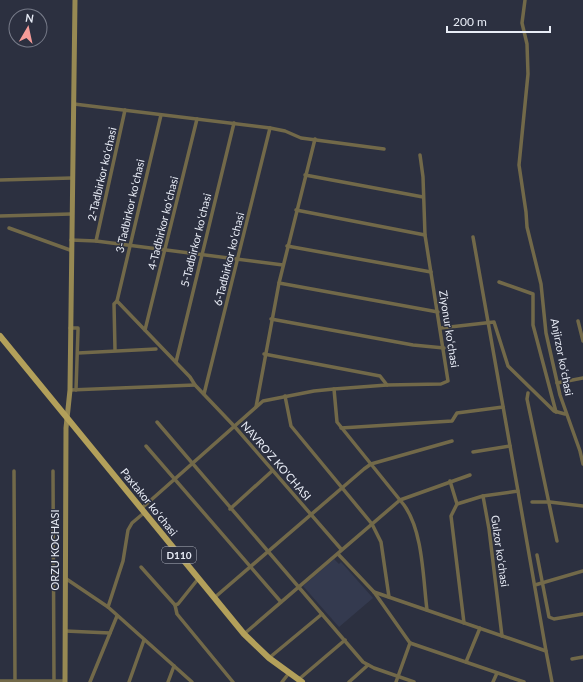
<svg xmlns="http://www.w3.org/2000/svg" width="583" height="682" font-family="Lato,sans-serif">
	<rect width="100%" height="100%" fill="#2c3040"/>
	<polygon fill="#343a4f" points="334,559 339,564 341,562 373,598 339,627 303,586"/>
	<g fill="none" stroke-linecap="round" stroke-linejoin="round">
		<g stroke="#726949" stroke-width="3.5">
			<polyline points="525,0 522,23 527,44 528,74 519,165 526,212 527,227 541,284 546,333 560,395 580,451 583,464"/>
			<polyline points="74,104 270,128 285,131 301,138 384,149"/>
			<polyline points="305,175 423,197"/>
			<polyline points="0,180 72,178"/>
			<polyline points="296,210 425,235"/>
			<polyline points="0,216 71,214"/>
			<polyline points="9,228 70,250"/>
			<polyline points="473,237 518,491 483,496"/>
			<polyline points="71,240 96,241 283,265"/>
			<polyline points="96,241 125,110"/>
			<polyline points="287,246 431,272"/>
			<polyline points="499,282 533,294 533,325 556,412"/>
			<polyline points="279,283 438,312"/>
			<polyline points="117,301 190,377 195,385 235,427 341,549"/>
			<polyline points="271,319 413,345 444,348"/>
			<polyline points="578,321 583,341"/>
			<polyline points="70,328 78,328 78,330 76,390"/>
			<polyline points="441,328 494,322 508,366 554,411 565,414"/>
			<polyline points="145,330 197,119"/>
			<polyline points="115,350 114,304 117,301 161,115"/>
			<polyline points="78,353 156,349"/>
			<polyline points="264,354 380,376 387,385"/>
			<polyline points="176,362 234,123"/>
			<polyline points="557,383 583,378"/>
			<path d="M334 389 337 422 404 505C423 531 423 578 427 610"/>
			<polyline points="70,390 195,385"/>
			<polyline points="528,393 527,399 557,541"/>
			<polyline points="204,394 270,128"/>
			<polyline points="285,396 291,426 372,524 381,542 389,597"/>
			<polyline points="256,407 279,283 315,139"/>
			<polyline points="157,422 363,662 374,668 414,682"/>
			<polyline points="341,428 452,421 457,413 503,407"/>
			<polyline points="146,446 281,602"/>
			<polyline points="473,452 510,446"/>
			<polyline points="14,471 15,681"/>
			<polyline points="53,471 54,681"/>
			<polyline points="450,481 457,504 451,516 464,623"/>
			<polyline points="518,491 546,651"/>
			<polyline points="532,502 550,502 583,506"/>
			<polyline points="457,504 483,496 489,529 502,636"/>
			<polyline points="142,508 263,401 314,391 334,389 387,385 441,384 448,381 425,235 423,177 420,155"/>
			<polyline points="230,509 272,471"/>
			<polyline points="338,554 374,592 410,643"/>
			<polyline points="537,555 549,617 554,619 583,614"/>
			<polyline points="141,567 175,605 178,604 198,579"/>
			<polyline points="65,578 108,607 192,682"/>
			<polyline points="535,585 583,571"/>
			<polyline points="374,592 546,651 552,682"/>
			<polyline points="214,598 364,469 371,464 452,441"/>
			<polyline points="175,605 177,614 233,682"/>
			<polyline points="108,607 123,561 128,530 132,523 145,512"/>
			<polyline points="65,631 110,633"/>
			<polyline points="244,634 400,500 470,475"/>
			<polyline points="410,643 524,682"/>
			<polyline points="269,658 322,614"/>
			<polyline points="572,659 583,657"/>
			<polyline points="466,662 480,628"/>
			<polyline points="298,680 345,640"/>
			<polyline points="0,681 65,681"/>
			<polyline points="90,682 117,616"/>
			<polyline points="129,682 144,640"/>
			<polyline points="168,682 174,666"/>
			<polyline points="282,682 289,673"/>
			<polyline points="349,682 368,665"/>
			<polyline points="396,682 410,643"/>
			<polyline points="493,682 497,673"/>
		</g>
		<polyline stroke="#978953" stroke-width="5" points="65,682 66,428 70,390 75,0"/>
		<polyline stroke="#b3a05a" stroke-width="6" points="0,336 244,634 269,658 302,682"/>
	</g>
	<g text-anchor="middle" stroke-width="3" stroke-linejoin="round" paint-order="stroke">
		<rect fill="#2c3040" stroke="#b0b4bf" stroke-width="1" x="162" y="547" width="34" height="16" rx="3"/>
		<g font-size="10" font-weight="bold" fill="#e8ecf6">
			<text x="179" y="559">D110</text>
		</g>
		<g font-size="11" fill="#e8ecf6" stroke="#2c3040">
			<text transform="translate(102 174) rotate(-77)" y="4">2-Tadbirkor koʻchasi</text>
			<text transform="translate(130 206) rotate(-77)" y="4">3-Tadbirkor koʻchasi</text>
			<text transform="translate(163 223) rotate(-76)" y="4">4-Tadbirkor koʻchasi</text>
			<text transform="translate(196 240) rotate(-76)" y="4">5-Tadbirkor koʻchasi</text>
			<text transform="translate(229 259) rotate(-76)" y="4">6-Tadbirkor koʻchasi</text>
			<text transform="translate(449 329) rotate(81)" y="4">Ziyonur koʻchasi</text>
			<text transform="translate(562 357) rotate(79)" y="4">Anjirzor koʻchasi</text>
			<text transform="translate(276 461) rotate(49)" y="4">NAVRO'Z KO'CHASI</text>
			<text transform="translate(149 502) rotate(51)" y="4">Paxtakor koʻchasi</text>
			<text transform="translate(55 550) rotate(-90)" y="4">ORZU KOCHASI</text>
			<text transform="translate(500 551) rotate(82)" y="4">Gulzor koʻchasi</text>
		</g>
	</g>
	<g transform="translate(28 28) rotate(9)"><circle r="19" fill="#2c3040" stroke="#777b89"/>
	<path d="M0-3L7 15L0 10L-7 15Z" fill="#f59b98"/>
	<text y="-6" font-size="11" font-weight="bold" text-anchor="middle" fill="#e8ecf6">N</text>
	</g>
	<path d="M447 26v6h103v-6" fill="none" stroke="#e8ecf6" stroke-width="2"/>
	<text x="453" y="26" font-size="12" fill="#e8ecf6" stroke="#2c3040" stroke-width="3" paint-order="stroke">200 m</text>
</svg>
